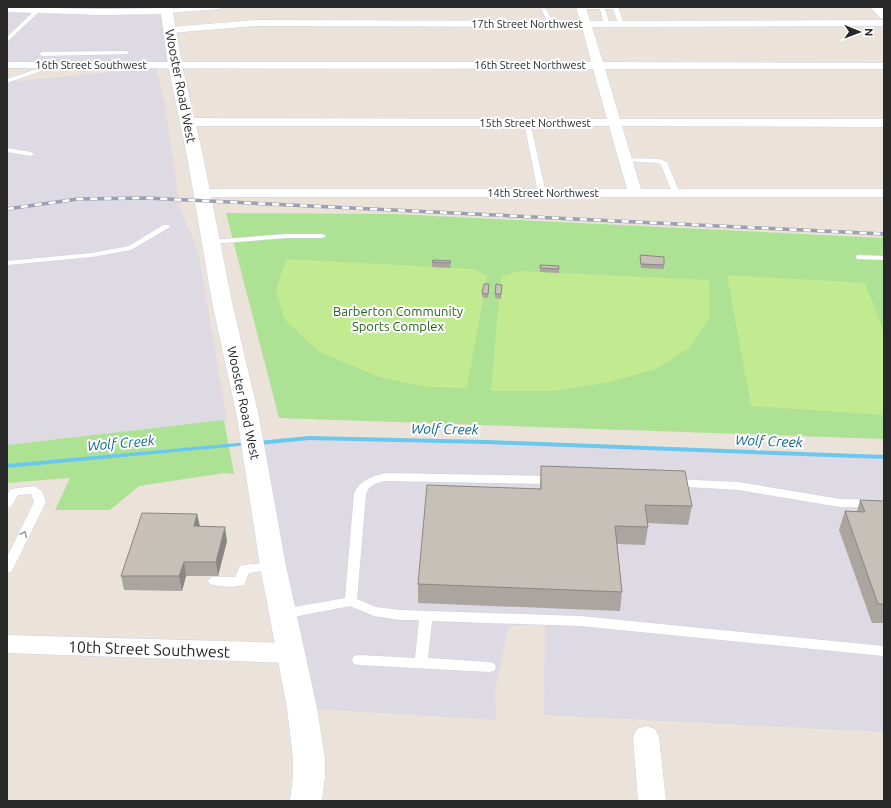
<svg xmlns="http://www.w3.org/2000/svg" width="891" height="808" font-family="Ubuntu,sans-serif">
	<rect width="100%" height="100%" fill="#ebe3d9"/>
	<g fill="#dddae3">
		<polygon points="7,9 166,11 175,65 7,65"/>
		<polygon points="156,68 164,99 180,207 198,251 227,420 7,445 7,82"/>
		<polygon points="309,438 884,457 884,732 544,715 545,624 509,626 495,691 496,720 302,708 253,444"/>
	</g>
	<g fill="#ade295">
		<polygon points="226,213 395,214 884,238 884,439 279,418"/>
		<polygon points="224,420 234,474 225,473 139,486 110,510 55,510 70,478 7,483 7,445"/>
	</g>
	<g fill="#c2ea90">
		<polygon points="286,259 473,269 487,276 467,388 426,387 379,377 318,351 284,319 276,290"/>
		<polygon points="521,271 709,280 710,317 690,347 656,369 610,382 550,391 491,391 501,276"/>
		<polygon points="727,275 865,283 884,333 884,415 751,406"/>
	</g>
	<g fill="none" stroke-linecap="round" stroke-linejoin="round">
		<g fill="#6ac8ee" fill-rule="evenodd">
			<polygon points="309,436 486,440 884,455 884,459 486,444 309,440 258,445 255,443 258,441"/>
			<polygon points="248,442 250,443 251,444 250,445 7,468 7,464"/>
		</g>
		<g stroke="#ced2e1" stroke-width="1">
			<g id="service">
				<polygon points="198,7 222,7 219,9 166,13 163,11 166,9"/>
				<polygon points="581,7 618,7 624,24 619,25 613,9 605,9 610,24 607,26 604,24 600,9 584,9"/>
				<polygon points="541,8 546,9 554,24 553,25 548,24"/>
				<polygon points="36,9 41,10 7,42 7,37"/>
				<polygon points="126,51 128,52 128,54 42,56 39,54 42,52"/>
				<polygon points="43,64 48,65 41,71 7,83 7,79 37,69"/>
				<polygon points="527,120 530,122 546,193 542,195 538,193 524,122"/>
				<polygon points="7,148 31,152 34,154 31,156 7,152"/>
				<polygon points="626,158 659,159 667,162 680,193 676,195 672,193 661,165 657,163 624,161 624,159"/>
				<polygon points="163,225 169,225 170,227 131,250 92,257 7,265 7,261 92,253 129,246"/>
				<polygon points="287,234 322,234 326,236 322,238 287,238 211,244 207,242 211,240"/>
				<polygon points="857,255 884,256 884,260 860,259 857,259 856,257"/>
				<path d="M385 473 553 476 557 477 558 480 557 483 553 484 385 481C376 483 369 485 366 494L357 599 376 607 400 610 580 616 884 646V656L580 626 432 621 428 658 489 662 494 663 496 667 494 671 489 672 359 665 354 664 352 660 354 656 359 655 415 658 419 620H400L374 616 350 606 283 619 279 617 277 614 279 611 283 609 345 598 354 494C360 480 371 477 385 473Z"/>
				<polygon points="675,479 738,482 840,499 884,500 884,508 840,507 738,490 671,486 670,483 671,480"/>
				<polygon points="34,486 42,491 46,502 13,569 11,572 7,573 7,557 34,502 31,494 18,495 11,507 7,508 7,495 11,489"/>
				<path d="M273 562 277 563 279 566 277 569 249 573 244 585C235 588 219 587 210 584L208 581 210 578 214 577H235L240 566 244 565Z"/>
			</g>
		</g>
		<g stroke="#ced2e1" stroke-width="1">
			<g id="minor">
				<polygon points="7,7 101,9 166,8 171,11 166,14 101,15 7,12"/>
				<polygon points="576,7 586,7 590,21 884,20 884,26 592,27 603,62 884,63 884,69 605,69 620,119 884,119 884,127 622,126 641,189 884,189 884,197 202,197 197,196 195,193 197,190 202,189 627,189 609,126 187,126 183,125 181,122 183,119 187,118 607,119 593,69 7,68 7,62 591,62 582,27 257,26 170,33 165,30 170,27 257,20 580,21"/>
				<polygon points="870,7 881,7 884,10 884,19 880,18"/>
				<polygon points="7,635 291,643 300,646 303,653 300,660 291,663 7,653"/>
				<polygon points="646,726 655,729 659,737 666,801 638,801 633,737 637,729"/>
			</g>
		</g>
		<g stroke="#ced2e1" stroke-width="1">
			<polygon id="secondary" points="160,7 172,7 182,65 203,156 232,302 259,417 286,566 317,708 325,758 325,776 322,801 290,801 293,776 293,758 287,708 260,566 237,417 212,302 187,156 168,65"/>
		</g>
		<use href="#service" fill="#fff" fill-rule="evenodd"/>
		<use href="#minor" fill="#fff" fill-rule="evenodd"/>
		<use href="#secondary" fill="#fff" fill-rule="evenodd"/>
		<g stroke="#9c9fb2" stroke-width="3.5">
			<polyline id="rail" points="7,209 78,199 146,198 884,234"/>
		</g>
		<use href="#rail" stroke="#fff" stroke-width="2.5" stroke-dasharray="7" stroke-linecap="butt"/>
	</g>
	<g fill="#aaa59f">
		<polygon points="640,255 664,265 664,269 641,268 640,260"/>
		<polygon points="451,261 450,268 432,267 432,262"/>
		<polygon points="540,265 559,266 559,273 540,272"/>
		<polygon points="489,284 488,298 482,297 482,293"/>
		<polygon points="502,285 501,299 495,298 495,294"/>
		<polygon points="541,466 692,506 688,525 648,523 648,527 645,545 617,544 622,592 620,611 418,603 418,584 540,489"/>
		<polygon points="860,500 884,501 884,623 872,623 839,530 845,511 857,511"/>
		<polygon points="197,514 200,526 227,541 218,576 186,576 182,591 124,590 121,576"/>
	</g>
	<g fill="#8b8682">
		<polygon points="197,514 200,528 194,526"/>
		<polygon points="225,527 227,541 218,576 216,562"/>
		<polygon points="184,562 186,576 182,591 179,576"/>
	</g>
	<g fill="#c6c0b9" stroke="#8b8682">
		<polygon points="640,255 664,257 664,265 641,264"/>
		<polygon points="433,260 451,261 450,263 432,262"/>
		<polygon points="540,265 559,266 559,269 540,268"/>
		<polygon points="484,284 489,284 488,294 482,293"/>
		<polygon points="496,284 502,285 501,294 495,294"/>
		<polygon points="541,466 685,471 692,506 645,505 648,527 615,526 622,592 418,584 427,485 541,489"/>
		<polygon points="860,500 884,501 884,604 878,604 845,511 865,512"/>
		<polygon points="142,513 197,514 194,526 225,527 216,562 184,562 179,576 121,576"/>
	</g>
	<defs><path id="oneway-chevron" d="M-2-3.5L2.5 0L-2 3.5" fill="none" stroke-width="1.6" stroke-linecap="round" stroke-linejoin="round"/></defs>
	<use stroke="#9e9e9e" href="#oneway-chevron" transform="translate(24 534) rotate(-64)"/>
	<g text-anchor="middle" stroke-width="4" stroke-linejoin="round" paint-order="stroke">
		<g font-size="11" fill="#282828" stroke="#fff">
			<text x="527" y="28">17th Street Northwest</text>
			<text x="91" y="69">16th Street Southwest</text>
			<text x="530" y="69">16th Street Northwest</text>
			<text x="535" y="127">15th Street Northwest</text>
			<text x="543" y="197">14th Street Northwest</text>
		</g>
		<g font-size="13" fill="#282828" stroke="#fff">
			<text transform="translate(181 86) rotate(79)" y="5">Wooster Road West</text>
			<text transform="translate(244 403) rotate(78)" y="5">Wooster Road West</text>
		</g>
		<g font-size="13" fill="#276419" stroke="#fff">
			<text x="398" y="316">Barberton Community<tspan x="398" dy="15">Sports Complex</tspan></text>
		</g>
		<g font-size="14" font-style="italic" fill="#0d6597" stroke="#fff">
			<text transform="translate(445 429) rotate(1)" y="5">Wolf Creek</text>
			<text transform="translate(769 441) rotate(2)" y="5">Wolf Creek</text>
			<text transform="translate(121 443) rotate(-5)" y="5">Wolf Creek</text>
		</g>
		<g font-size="16" fill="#282828" stroke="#fff">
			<text transform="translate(149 649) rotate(2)" y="6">10th Street Southwest</text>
		</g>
	</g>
	<rect width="891" height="808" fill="none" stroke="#282828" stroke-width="16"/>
	<g transform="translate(859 32) rotate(91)" stroke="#ffffff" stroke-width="3" paint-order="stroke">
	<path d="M0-3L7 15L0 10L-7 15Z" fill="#282828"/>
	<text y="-6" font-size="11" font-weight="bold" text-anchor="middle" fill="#282828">N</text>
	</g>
</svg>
